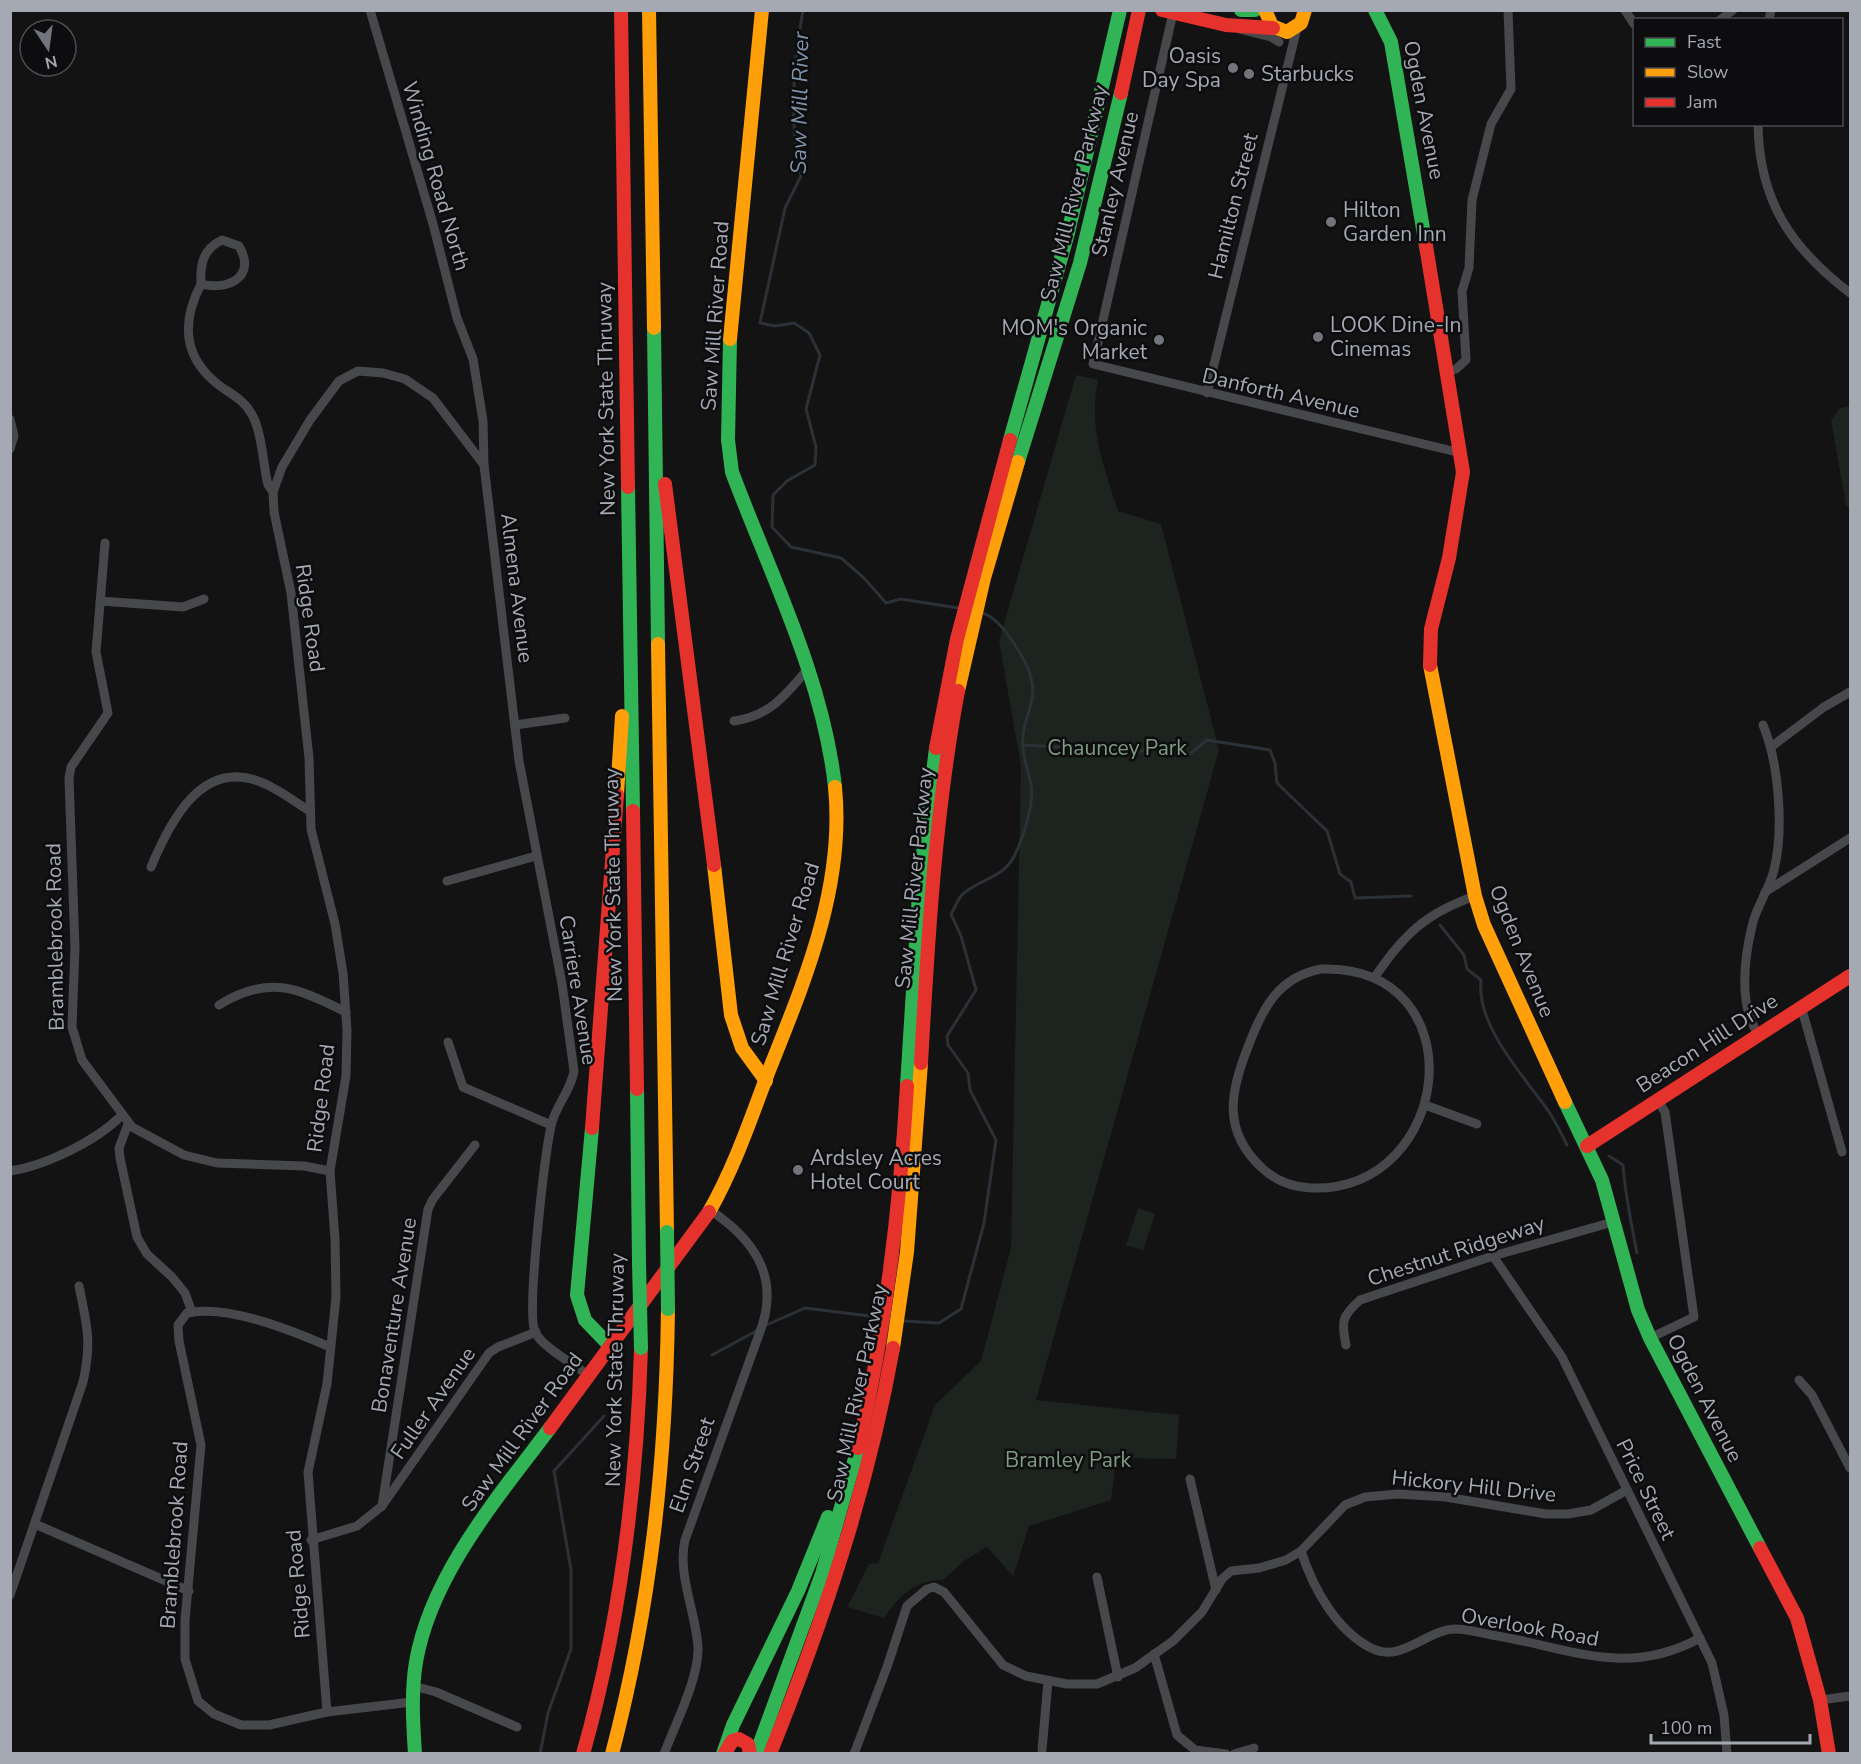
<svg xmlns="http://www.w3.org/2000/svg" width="1861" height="1764" font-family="'Nunito Sans',sans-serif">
	<rect width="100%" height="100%" fill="#131313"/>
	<g fill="#1d231e">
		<path d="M1076 375 1098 380C1088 429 1104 466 1118 511L1161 524 1219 750 1036 1400 1179 1415 1176 1459 1116 1458 1111 1500 1029 1526 1013 1576 987 1547 964 1561 943 1580C915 1580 899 1596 884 1618L847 1607 869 1564 878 1563 935 1405 981 1361 1011 1248 1021 766 999 641Z"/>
		<polygon points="1850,406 1850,508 1846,505 1831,420 1840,408"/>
		<polygon points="1138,1208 1155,1214 1143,1250 1126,1245"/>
	</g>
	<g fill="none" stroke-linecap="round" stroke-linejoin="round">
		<g stroke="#2b3137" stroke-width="3">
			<path d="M803 10C793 64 789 123 801 176L785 208 760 323 775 326 794 323 809 333 820 355 806 409 816 447 815 465 787 481 773 495 772 527 791 547 841 558 864 578 886 603 901 599 958 608"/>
			<polyline points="1024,745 1137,752 1176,742 1186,757 1207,740 1270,750 1275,763 1277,783 1327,831 1340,874 1351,882 1355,898 1411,896"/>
			<path d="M1440 925 1464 955 1467 969 1481 980C1476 1025 1522 1074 1547 1109 1555 1120 1561 1133 1567 1145"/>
			<path d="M1609 1156 1623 1165C1625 1194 1631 1223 1637 1253"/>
			<path d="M903 1321 939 1323 961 1309 984 1223 996 1140 970 1090 968 1073 948 1045 947 1036 976 990 961 936 951 914C955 908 958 898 963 894 976 881 1001 878 1012 860 1021 845 1035 803 1031 785 1028 769 1021 753 1023 736 1024 718 1036 702 1032 682 1029 663 1001 617 982 613"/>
			<polyline points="764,1326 805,1308 878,1317"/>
			<polyline points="712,1355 758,1330"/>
			<polyline points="540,1754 548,1713 571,1649 571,1570 554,1471 604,1416"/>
		</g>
		<g stroke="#47484c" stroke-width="9">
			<path d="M370 10 433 224 457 318 473 359 483 421 484 465 519 761 562 984 574 1071C571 1091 555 1106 551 1126 545 1155 526 1311 535 1332 542 1347 574 1364 588 1375"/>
			<polyline points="1625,10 1634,24"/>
			<polyline points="1173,13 1093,364 1461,453"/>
			<polyline points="1720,20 1733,10"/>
			<polyline points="1769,20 1771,10"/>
			<polyline points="1239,29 1271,37 1279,42"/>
			<path d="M1758 124C1759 201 1791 248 1850 293"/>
			<path d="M201 284C200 264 203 249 222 240L239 246C257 277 228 291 201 284 181 323 183 358 220 386 231 394 244 400 251 413 262 430 263 465 268 485L273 492"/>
			<polyline points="1449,371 1456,369 1466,360 1462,291 1469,268 1472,200 1491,124 1511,89 1508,10"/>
			<polyline points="1207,393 1297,28"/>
			<polyline points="10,419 14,436 10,449"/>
			<polyline points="105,543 96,652 108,713 71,767 69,778 75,948 72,1027 82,1060 132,1127 184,1155 217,1163 304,1166 330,1171"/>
			<polyline points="100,601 183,607 204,599"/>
			<path d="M734 721C769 716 784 697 806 671"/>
			<polyline points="515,725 565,718"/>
			<polyline points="1771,747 1824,707 1850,692"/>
			<path d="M151 867C169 824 200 760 258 781 276 787 293 801 310 811"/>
			<polyline points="447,881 536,856"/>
			<polyline points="1765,892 1850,838"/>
			<path d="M1321 969C1478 964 1455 1192 1311 1188 1291 1187 1276 1181 1262 1168 1222 1131 1230 1092 1248 1047 1262 1009 1278 977 1321 969Z"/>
			<path d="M1375 977C1403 935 1426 913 1475 896"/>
			<path d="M219 1005C269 974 297 988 346 1012"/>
			<polyline points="1801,1006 1842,1152"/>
			<path d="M1758 1034C1739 1005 1744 960 1752 926 1756 907 1769 890 1774 870 1784 830 1779 763 1763 725"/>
			<polyline points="448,1042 463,1087 551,1125"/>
			<polyline points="1425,1105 1477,1124"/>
			<polyline points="128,1124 119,1148 120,1158 137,1237 147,1254 172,1277 185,1293 192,1312"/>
			<path d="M10 1171C45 1166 96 1141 121 1116"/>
			<polyline points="1493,1256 1562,1357 1712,1663 1724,1715 1727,1754"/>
			<polyline points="1650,1338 1694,1317 1665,1112 1658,1101"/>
			<path d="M1346 1345C1341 1321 1342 1316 1360 1300L1493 1256 1613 1222"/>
			<path d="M330 1347C293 1331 228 1304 187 1313L178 1325 179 1341 201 1445 185 1620V1659L198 1701 214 1714 241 1725H269L327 1712 412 1702"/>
			<polyline points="1799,1380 1812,1395 1850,1468"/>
			<polyline points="1190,1479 1216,1590"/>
			<polyline points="382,1506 428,1209 433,1199 475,1145"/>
			<polyline points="35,1524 189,1591"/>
			<polyline points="311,1540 357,1526 382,1506 489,1353 498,1347 536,1332"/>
			<path d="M1301 1551C1313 1588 1336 1630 1371 1648 1402 1664 1426 1629 1456 1629 1468 1629 1481 1633 1492 1635 1568 1647 1625 1679 1700 1638"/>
			<polyline points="1097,1577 1118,1677"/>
			<path d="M10 1595 83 1382C92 1342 87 1326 79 1286"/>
			<polyline points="1154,1654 1177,1735 1195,1750 1226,1754"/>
			<polyline points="413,1686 436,1692 517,1727"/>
			<polyline points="1820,1700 1850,1696"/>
			<polyline points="327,1712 308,1472 327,1384 336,1297 335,1239 330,1171 346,1076 347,1030 343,973 335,924 311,829 309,758 291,593 274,512 273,492 282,467 310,420 339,381 358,371 383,373 405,379 433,398 484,465"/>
			<polyline points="1042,1750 1048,1681"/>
			<path d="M664 1754C675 1724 699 1679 698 1647 696 1613 677 1574 685 1540L762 1326C779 1274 752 1238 710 1210"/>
			<polyline points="854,1754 887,1667 907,1606 927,1589 934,1587 944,1592 1003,1665 1026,1676 1067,1684 1097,1684 1135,1668 1173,1641 1202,1612 1222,1579 1231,1571 1259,1568 1286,1560 1301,1551 1345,1505 1365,1497 1398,1494 1446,1497 1546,1514 1568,1514 1591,1510 1627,1490"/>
			<polyline points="1234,1754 1254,1748"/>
		</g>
		<g stroke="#30b455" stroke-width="14">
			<polyline points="1241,10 1255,10"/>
			<polyline points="1375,10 1391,42 1426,246"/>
			<polyline points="654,328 658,644"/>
			<path d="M730 339 728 440 732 472C770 574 823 677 835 787"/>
			<polyline points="1010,440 1068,233 1120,10"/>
			<polyline points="1018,462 1080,263 1121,93"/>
			<polyline points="628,487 633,811"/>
			<polyline points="907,1086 920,878 936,748"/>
			<polyline points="637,1089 639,1263"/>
			<polyline points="1565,1102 1602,1180 1638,1310 1650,1338 1760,1548"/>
			<polyline points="592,1128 577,1295 585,1320 610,1346"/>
			<path d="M415 1754C413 1723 411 1692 416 1662 431 1575 498 1497 550 1428"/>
			<polyline points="723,1754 733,1725 798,1591 828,1517"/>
			<polyline points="756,1754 822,1574 858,1448"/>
		</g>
		<g stroke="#ff9f0a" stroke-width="14">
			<polyline points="649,10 654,328"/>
			<polyline points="1265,10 1272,26 1287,32 1301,23 1305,10"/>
			<polyline points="730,339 762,10"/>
			<polyline points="658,644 667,1232"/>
			<polyline points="1430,665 1475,896 1484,925 1565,1102"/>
			<polyline points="958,691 984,578 1018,462"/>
			<polyline points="617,795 622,716"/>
			<polyline points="714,865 731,1015 742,1048 766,1081"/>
			<path d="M709 1212C734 1168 750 1121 768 1073 804 982 845 888 835 787"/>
			<polyline points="893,1348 907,1252 921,1063"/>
			<path d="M612 1754C651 1605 666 1462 668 1309"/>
		</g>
		<g stroke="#e5322d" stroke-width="14">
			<polyline points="621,10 628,487"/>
			<polyline points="1162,10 1226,25 1273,28"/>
			<polyline points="1121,93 1139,10"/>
			<polyline points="1426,246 1463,472 1449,558 1431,629 1430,665"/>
			<polyline points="665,484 714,865"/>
			<polyline points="936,748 957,639 1010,440"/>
			<polyline points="633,811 637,1089"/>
			<path d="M921 1063C928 938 935 814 958 691"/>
			<polyline points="592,1128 617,795"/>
			<polyline points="1587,1146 1850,976"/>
			<polyline points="550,1428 709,1212"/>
			<path d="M858 1448C886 1328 900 1209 907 1086"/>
			<polyline points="1760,1548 1797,1618 1820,1700 1829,1754"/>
			<polyline points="725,1753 732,1741 739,1739 748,1744 750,1754"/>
			<path d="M583 1754C621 1620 637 1486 641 1348"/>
			<path d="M770 1754C823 1622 868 1488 893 1348"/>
		</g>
		<g stroke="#30b455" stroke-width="14">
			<polyline points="667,1232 668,1309"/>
			<polyline points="639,1263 641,1348"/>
		</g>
	</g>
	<g fill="#72747b" stroke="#0d0d0f" stroke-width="2">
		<circle cx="1233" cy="68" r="6"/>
		<circle cx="1249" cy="74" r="6"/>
		<circle cx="1331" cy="222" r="6"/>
		<circle cx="1318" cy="337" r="6"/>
		<circle cx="1159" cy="340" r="6"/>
		<circle cx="798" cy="1170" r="6"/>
	</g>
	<g text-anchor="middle" stroke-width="5" stroke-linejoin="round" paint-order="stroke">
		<g font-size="21" fill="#a5a9b3" stroke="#0d0d0f" text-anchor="start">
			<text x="1221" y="63" text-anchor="end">Oasis<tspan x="1221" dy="24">Day Spa</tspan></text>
			<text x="1261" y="81">Starbucks</text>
			<text x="1343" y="217">Hilton<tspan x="1343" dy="24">Garden Inn</tspan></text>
			<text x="1330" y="332">LOOK Dine-In<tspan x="1330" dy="24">Cinemas</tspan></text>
			<text x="1147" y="335" text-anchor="end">MOM's Organic<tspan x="1147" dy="24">Market</tspan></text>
			<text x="810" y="1165">Ardsley Acres<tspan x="810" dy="24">Hotel Court</tspan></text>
		</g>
		<g font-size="21" fill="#a5a9b3" stroke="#0d0d0f">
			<text transform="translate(1424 110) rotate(79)" y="7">Ogden Avenue</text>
			<text transform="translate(436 176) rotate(74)" y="7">Winding Road North</text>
			<text transform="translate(1115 184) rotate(-77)" y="7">Stanley Avenue</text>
			<text transform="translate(1074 193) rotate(-76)" y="7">Saw Mill River Parkway</text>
			<text transform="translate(1233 206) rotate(-76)" y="7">Hamilton Street</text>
			<text transform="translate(715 316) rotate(-86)" y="7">Saw Mill River Road</text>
			<text transform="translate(1281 393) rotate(13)" y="7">Danforth Avenue</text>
			<text transform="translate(606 399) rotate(-91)" y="7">New York State Thruway</text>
			<text transform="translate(517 588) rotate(83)" y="7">Almena Avenue</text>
			<text transform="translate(310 618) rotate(82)" y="7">Ridge Road</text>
			<text transform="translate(914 878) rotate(-84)" y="7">Saw Mill River Parkway</text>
			<text transform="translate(613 885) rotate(-91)" y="7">New York State Thruway</text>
			<text transform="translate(55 937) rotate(-91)" y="7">Bramblebrook Road</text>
			<text transform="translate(1522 951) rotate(68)" y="7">Ogden Avenue</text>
			<text transform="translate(785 954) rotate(-73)" y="7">Saw Mill River Road</text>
			<text transform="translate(578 990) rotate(81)" y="7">Carriere Avenue</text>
			<text transform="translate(1707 1043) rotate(-33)" y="7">Beacon Hill Drive</text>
			<text transform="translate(321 1098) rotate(-83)" y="7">Ridge Road</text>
			<text transform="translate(1456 1251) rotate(-18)" y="7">Chestnut Ridgeway</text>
			<text transform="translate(394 1315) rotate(-81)" y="7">Bonaventure Avenue</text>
			<text transform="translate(615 1370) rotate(-89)" y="7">New York State Thruway</text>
			<text transform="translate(857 1393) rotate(-78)" y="7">Saw Mill River Parkway</text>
			<text transform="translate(1705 1398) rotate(63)" y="7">Ogden Avenue</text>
			<text transform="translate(433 1403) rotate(-55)" y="7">Fuller Avenue</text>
			<text transform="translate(522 1432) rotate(-54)" y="7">Saw Mill River Road</text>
			<text transform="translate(692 1465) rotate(-71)" y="7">Elm Street</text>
			<text transform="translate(1474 1486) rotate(6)" y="7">Hickory Hill Drive</text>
			<text transform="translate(1646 1489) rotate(64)" y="7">Price Street</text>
			<text transform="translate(174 1535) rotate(-86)" y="7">Bramblebrook Road</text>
			<text transform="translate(298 1584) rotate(-95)" y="7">Ridge Road</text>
			<text transform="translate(1530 1627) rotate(10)" y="7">Overlook Road</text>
		</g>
		<g font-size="21" fill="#7e9c81" stroke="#0d0d0f">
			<text x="1117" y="755">Chauncey Park</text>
			<text x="1068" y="1467">Bramley Park</text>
		</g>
		<g font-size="22" font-style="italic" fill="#7f94ab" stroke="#0d0d0f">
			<text transform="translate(799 103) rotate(-89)" y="8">Saw Mill River</text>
		</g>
	</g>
	<rect width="1861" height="1764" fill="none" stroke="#a5a9b3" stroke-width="24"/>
	<rect x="1633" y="18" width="210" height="108" fill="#0d0d0f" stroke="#4a4b51" stroke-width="1.5"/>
	<rect x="1645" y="38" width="30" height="9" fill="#30b455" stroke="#4a4b51" stroke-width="1.5"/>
	<text x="1687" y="48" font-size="18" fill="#a5a9b3">Fast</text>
	<rect x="1645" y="68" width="30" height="9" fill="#ff9f0a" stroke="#4a4b51" stroke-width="1.5"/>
	<text x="1687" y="78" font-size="18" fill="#a5a9b3">Slow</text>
	<rect x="1645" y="98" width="30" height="9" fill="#e5322d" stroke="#4a4b51" stroke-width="1.5"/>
	<text x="1687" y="108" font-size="18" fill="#a5a9b3">Jam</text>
	<g transform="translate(48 48) rotate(167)"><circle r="28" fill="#0d0d0f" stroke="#4a4b51" stroke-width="1.5"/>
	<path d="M0-4.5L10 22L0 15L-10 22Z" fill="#72747b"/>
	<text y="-9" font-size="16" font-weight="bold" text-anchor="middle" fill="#a5a9b3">N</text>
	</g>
	<path d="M1651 1734v9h159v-9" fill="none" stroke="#a5a9b3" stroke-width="3"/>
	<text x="1660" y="1734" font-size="18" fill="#a5a9b3" stroke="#0d0d0f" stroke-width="4.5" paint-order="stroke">100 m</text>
</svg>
